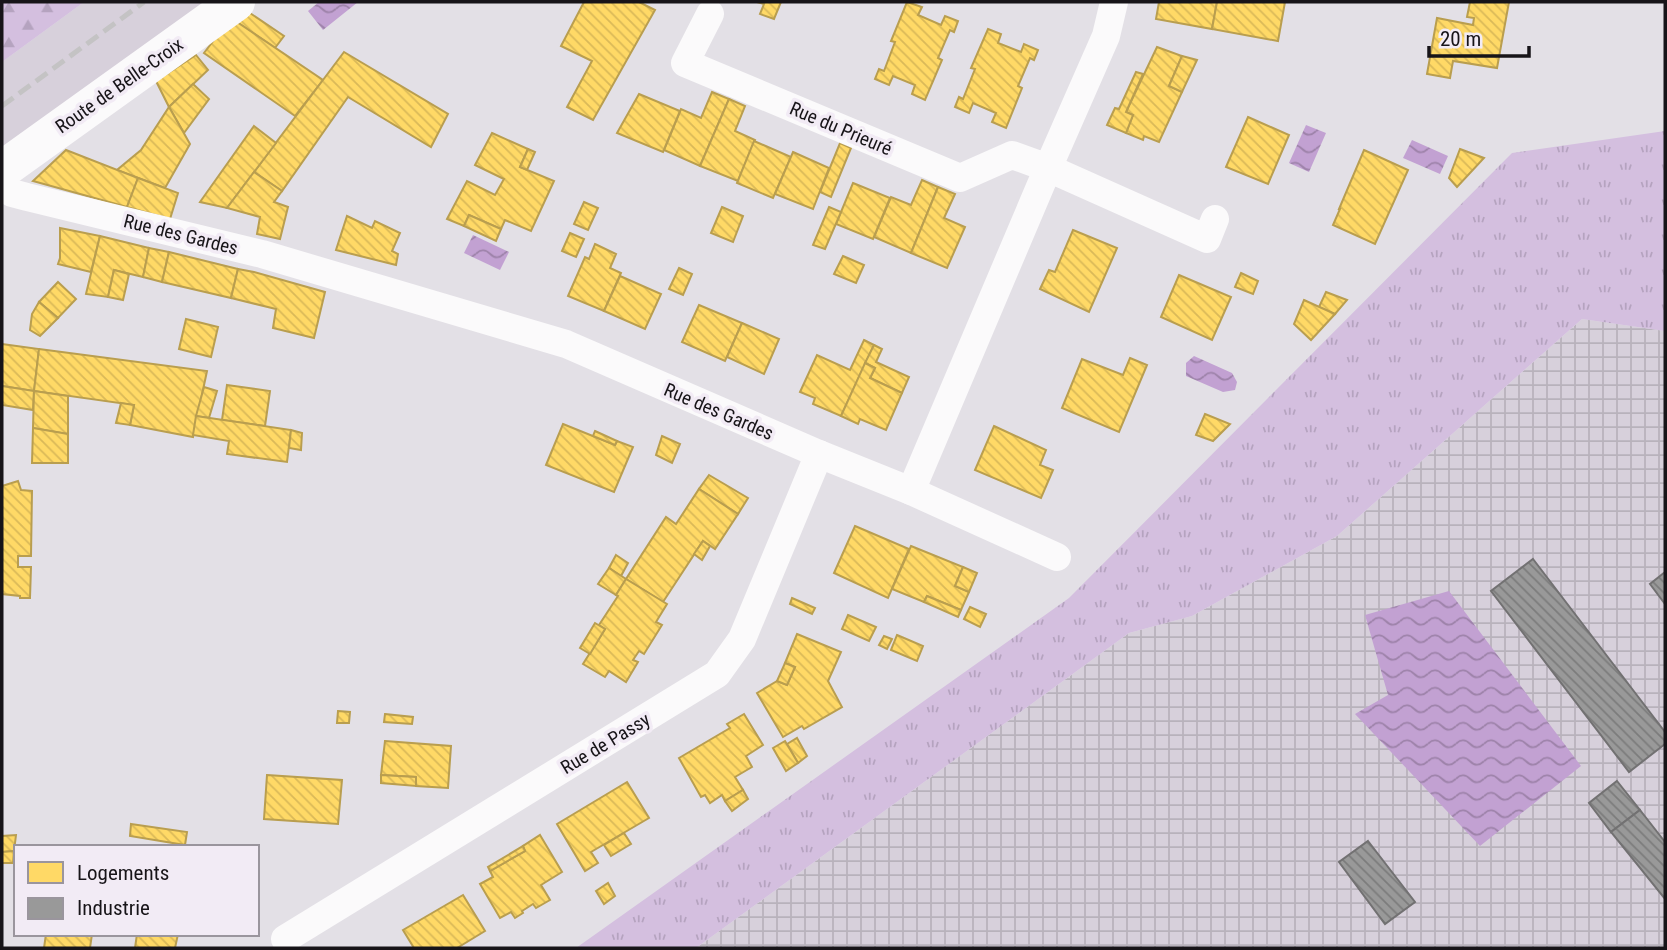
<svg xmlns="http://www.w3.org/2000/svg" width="1667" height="950" font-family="'Roboto Condensed',sans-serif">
	<defs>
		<pattern id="industrial-grid" width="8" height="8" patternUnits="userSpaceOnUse" patternTransform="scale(1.75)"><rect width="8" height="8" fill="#d7d0db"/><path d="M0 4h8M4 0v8" fill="none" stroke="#b8b2bb"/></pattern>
		<pattern id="grass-tufts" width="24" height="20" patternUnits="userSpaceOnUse" patternTransform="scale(1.75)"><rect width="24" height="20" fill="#d4bfdf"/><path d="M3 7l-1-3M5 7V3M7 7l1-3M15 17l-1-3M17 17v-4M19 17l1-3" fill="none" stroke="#b5a3bf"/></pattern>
		<pattern id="forest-firs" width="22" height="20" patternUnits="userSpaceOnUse" patternTransform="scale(1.75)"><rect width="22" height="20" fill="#d4bfdf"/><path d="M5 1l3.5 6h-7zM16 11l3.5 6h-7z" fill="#b5a3bf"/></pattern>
		<pattern id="water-waves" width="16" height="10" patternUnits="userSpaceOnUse" patternTransform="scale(1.75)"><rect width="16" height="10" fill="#c2a1d2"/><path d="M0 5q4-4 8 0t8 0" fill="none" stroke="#9d82a9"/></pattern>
		<pattern id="homes-back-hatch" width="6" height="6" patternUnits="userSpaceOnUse" patternTransform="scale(1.75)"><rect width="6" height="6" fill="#ffd966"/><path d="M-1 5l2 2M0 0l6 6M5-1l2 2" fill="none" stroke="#dab958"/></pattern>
		<pattern id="industry-back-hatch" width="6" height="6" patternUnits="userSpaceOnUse" patternTransform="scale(1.75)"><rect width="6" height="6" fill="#999"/><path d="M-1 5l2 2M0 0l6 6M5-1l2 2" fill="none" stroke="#7c7c7c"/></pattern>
	</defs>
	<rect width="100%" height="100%" fill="#e3e0e6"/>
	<polygon fill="#d7d0db" points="84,2 209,2 2,148 2,62"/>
	<polygon fill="url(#industrial-grid)" points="1582,319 1665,331 1665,948 696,948 1129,633 1192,616 1337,536"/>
	<polygon fill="url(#grass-tufts)" points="1665,131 1665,331 1582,319 1337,536 1192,616 1129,633 696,948 576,948 1069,598 1512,153"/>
	<polygon fill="url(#forest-firs)" points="2,2 84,2 2,62"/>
	<g fill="url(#water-waves)">
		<polygon points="319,2 358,2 323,30 308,11"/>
		<polygon points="1306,125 1326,133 1309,172 1289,163"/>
		<polygon points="1412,140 1448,156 1440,174 1403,158"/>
		<polygon points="473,235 509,252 500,270 464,253"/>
		<polygon points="1194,356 1232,373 1237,382 1235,390 1223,392 1186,376 1186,363"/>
		<polygon points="1449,591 1581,766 1480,846 1355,714 1388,695 1365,615"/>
	</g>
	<g fill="url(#homes-back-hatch)" stroke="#b99e4f" stroke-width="2">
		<polygon points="584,2 639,2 655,10 593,120 567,107 592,61 561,46"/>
		<polygon points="757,2 781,2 774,19 760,14 764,4"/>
		<polygon points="907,2 922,7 918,15 941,25 945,16 958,21 954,32 950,30 938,58 942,60 925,100 912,94 915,85 893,76 889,85 875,79 879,69 884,71 895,42 891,41"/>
		<polygon points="1159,2 1217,2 1212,29 1156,19"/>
		<polygon points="1217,2 1285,2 1278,41 1212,29"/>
		<polygon points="1470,2 1509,2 1497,68 1453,61 1450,78 1427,74 1437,18 1473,25 1474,18 1467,17"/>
		<polygon points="244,9 284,36 275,48 231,18"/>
		<polygon points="231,18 323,80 295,116 204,53"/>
		<polygon points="988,29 1001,34 998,43 1021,52 1024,44 1038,50 1034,60 1030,58 1018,86 1022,88 1006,128 992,122 996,113 973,103 969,113 955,107 959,97 963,99 975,69 971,68"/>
		<polygon points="1157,47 1182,56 1169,86 1182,92 1159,142 1144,136 1143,140 1126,133 1133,115 1126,112"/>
		<polygon points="344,52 448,114 431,147 348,97 282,191 254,172"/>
		<polygon points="196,55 208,70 169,107 156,81"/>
		<polygon points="1182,56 1197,60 1182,92 1169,86"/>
		<polygon points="1136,72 1143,74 1126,112 1133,115 1126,133 1107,125 1115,108 1119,109"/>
		<polygon points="193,84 209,99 184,133 169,107"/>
		<polygon points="712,92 729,99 700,166 664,150 681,109 701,118"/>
		<polygon points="639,94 680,111 663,152 617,133"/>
		<polygon points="729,99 745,106 735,131 755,140 738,181 700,166"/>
		<polygon points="169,107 190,144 165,188 117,170 141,150"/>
		<polygon points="1248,117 1289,135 1268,184 1226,167"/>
		<polygon points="254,126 276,143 227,208 200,202"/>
		<polygon points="492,133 528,149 520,167 554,181 531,231 505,220 501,229 469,215 464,226 447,219 467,181 495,195 504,179 475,165"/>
		<polygon points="754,141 791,157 773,198 737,183"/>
		<polygon points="840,143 851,148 831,197 820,192"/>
		<polygon points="528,149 535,152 527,170 520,167"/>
		<polygon points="1460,149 1484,158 1457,187 1449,178"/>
		<polygon points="66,150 138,178 127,207 33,181"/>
		<polygon points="1364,150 1408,170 1375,244 1333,225 1340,209 1339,209"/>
		<polygon points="793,152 829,168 813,209 775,194"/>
		<polygon points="254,172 282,191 274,202 288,207 280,239 257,234 260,217 227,208"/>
		<polygon points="138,178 178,193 170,219 127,207"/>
		<polygon points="922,180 938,187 911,253 874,237 891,197 911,205"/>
		<polygon points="853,183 890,198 873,239 836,224"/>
		<polygon points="938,187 955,194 944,218 965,227 947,268 911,253"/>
		<polygon points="584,202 598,208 588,230 574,224"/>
		<polygon points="722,207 743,216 733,242 711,233"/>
		<polygon points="829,207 841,212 825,249 813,245"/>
		<polygon points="469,215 501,229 496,241 464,226"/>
		<polygon points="347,216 372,228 375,221 400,233 392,251 398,254 396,265 336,250"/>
		<polygon points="60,228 100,236 91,272 58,264 60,258"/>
		<polygon points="1073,230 1117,248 1089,312 1040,289 1049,270 1055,272"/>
		<polygon points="570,233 584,239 576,257 562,251"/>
		<polygon points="100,236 149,248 143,277 114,270 108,297 86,294"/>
		<polygon points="595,244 616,254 610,268 621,273 604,311 568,296 585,257 589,259"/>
		<polygon points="149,248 169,252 162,282 143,277"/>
		<polygon points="169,252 238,269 231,298 162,282"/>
		<polygon points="843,256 864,265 856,283 834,274"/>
		<polygon points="679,268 692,274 683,295 669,289"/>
		<polygon points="238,269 254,272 325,292 314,338 273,328 276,309 231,298"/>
		<polygon points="114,270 129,274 123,300 108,297"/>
		<polygon points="1241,273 1258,281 1253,294 1235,287"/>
		<polygon points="1179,275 1231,297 1212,340 1161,317"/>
		<polygon points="620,276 661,294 645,329 604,311"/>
		<polygon points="58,282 76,299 58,318 39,302"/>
		<polygon points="1326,292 1347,300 1335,314 1319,307"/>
		<polygon points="1304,300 1335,314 1311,340 1294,324"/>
		<polygon points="39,302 58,318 40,336 30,330 32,314"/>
		<polygon points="699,305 742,323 725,361 682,342"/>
		<polygon points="186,319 218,327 211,357 179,349"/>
		<polygon points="742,323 779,339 764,374 727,357"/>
		<polygon points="864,340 874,345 841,416 813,404 815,398 800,392 817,355 850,370"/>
		<polygon points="2,344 39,349 34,391 2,386"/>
		<polygon points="874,345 882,349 876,362 909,377 902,393 870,378 875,368 865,363"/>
		<polygon points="39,349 207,371 193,437 130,425 134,405 34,391"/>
		<polygon points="1130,358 1147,365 1119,432 1062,408 1082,359 1123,375"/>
		<polygon points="865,363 875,368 870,378 902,393 886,430 860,419 858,424 841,416"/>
		<polygon points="227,385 270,391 265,426 222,420"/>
		<polygon points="2,386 34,391 33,410 2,405"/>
		<polygon points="204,387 217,391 209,418 196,416"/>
		<polygon points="34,391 68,396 68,434 33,428"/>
		<polygon points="121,403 134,405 130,425 116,423"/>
		<polygon points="1205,414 1230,424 1213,441 1196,435"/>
		<polygon points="196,416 291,430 287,462 227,454 229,441 193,435"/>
		<polygon points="563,424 615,445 617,441 633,447 614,492 546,465"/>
		<polygon points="994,426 1046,450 1040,465 1053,470 1041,498 975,470"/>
		<polygon points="33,428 68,434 68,463 32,463"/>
		<polygon points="291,430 302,433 301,450 289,448"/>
		<polygon points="595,431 617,441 615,445 593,436"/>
		<polygon points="662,436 680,444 672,463 656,455"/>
		<polygon points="709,475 748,498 738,514 699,489"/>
		<polygon points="18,481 21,490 32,491 31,556 18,556 18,567 31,567 30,598 20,598 20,596 2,594 2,486"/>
		<polygon points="699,489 738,514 715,549 703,541 663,602 626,579 666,517 676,524"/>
		<polygon points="855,526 909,549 888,598 834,573"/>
		<polygon points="703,541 710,546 702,560 694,554"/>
		<polygon points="911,546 963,567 955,586 969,592 961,610 927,596 924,602 892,589"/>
		<polygon points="616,555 628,563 621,576 609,568"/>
		<polygon points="963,567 977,573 969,592 955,586"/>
		<polygon points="609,568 626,579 616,595 598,584"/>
		<polygon points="626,579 667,604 656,622 662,625 644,654 639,651 633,660 638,662 626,682 609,671 605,677 583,664 605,629 599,625 618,596 616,595"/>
		<polygon points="927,596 961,610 958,617 924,602"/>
		<polygon points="792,598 815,608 812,614 790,604"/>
		<polygon points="970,607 986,614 980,627 964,619"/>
		<polygon points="848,615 876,627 869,641 842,629"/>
		<polygon points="595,623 605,629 590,654 580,648"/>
		<polygon points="797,634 841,652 828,681 842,707 804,729 802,726 783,737 757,693 777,681 787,685 795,667 785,663"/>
		<polygon points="897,635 923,646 917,661 891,650"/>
		<polygon points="884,636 892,639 887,649 879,645"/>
		<polygon points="785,663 795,667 787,685 777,681"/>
		<polygon points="338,711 350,712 349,723 337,723"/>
		<polygon points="385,714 413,717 412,724 384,722"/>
		<polygon points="744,714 763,745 746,756 752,767 735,777 743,790 725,801 722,795 710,803 705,795 701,797 679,758 730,728 727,724"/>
		<polygon points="797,738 807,756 798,763 787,744"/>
		<polygon points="385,741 451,746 448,788 416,786 416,777 381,775"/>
		<polygon points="785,741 798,763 786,771 773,748"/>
		<polygon points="267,775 342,780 338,824 264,819"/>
		<polygon points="381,775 416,777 416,786 381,783"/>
		<polygon points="627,782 649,818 591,852 598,863 585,871 557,824"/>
		<polygon points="743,790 748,799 732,811 725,801"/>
		<polygon points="131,824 187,832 185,845 130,836"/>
		<polygon points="624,833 631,844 611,856 604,845"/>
		<polygon points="16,835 14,851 2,852 2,836"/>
		<polygon points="540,835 562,872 541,885 550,900 536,908 533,904 522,911 523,913 515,918 511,912 500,918 480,884 493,877 490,871 525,851 523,846"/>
		<polygon points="523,846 525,851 490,871 488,867"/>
		<polygon points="14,851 13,863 2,863 2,852"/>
		<polygon points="608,883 615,896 604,904 596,891"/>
		<polygon points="463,895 485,931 457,948 414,948 403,930"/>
		<polygon points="46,934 92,934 90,948 44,948"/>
		<polygon points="137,934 178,934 175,948 135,948"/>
	</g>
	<g fill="url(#industry-back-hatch)" stroke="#727172" stroke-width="2">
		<polygon points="1533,559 1665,732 1665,744 1629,772 1491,591"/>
		<polygon points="1665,572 1665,604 1650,584"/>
		<polygon points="1617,781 1640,810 1611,832 1589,803"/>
		<polygon points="1640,810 1665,842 1665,899 1611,832"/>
		<polygon points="1368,841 1415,902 1385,924 1339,862"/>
	</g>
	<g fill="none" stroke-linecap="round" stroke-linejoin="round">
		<g stroke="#fbfafb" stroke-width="28">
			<polyline points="710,14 685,63 960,178 1012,155 1048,168 1106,36 1114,2"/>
			<polyline points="2,187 12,193 27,197 262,254 566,344 819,454 911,491 1048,168 1207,239 1215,219"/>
			<polyline points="911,491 1057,557"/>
			<polyline points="285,939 717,674 742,639 819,454"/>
		</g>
		<polyline stroke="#fbfafb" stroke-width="38" points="2,170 236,2"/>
		<polyline stroke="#c4c3c4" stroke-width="5" stroke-dasharray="14 7" stroke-linecap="butt" points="2,106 144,2"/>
	</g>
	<g text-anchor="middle" stroke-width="7" stroke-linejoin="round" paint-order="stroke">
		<g font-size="19" fill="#171418" stroke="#f2ebf5">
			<text transform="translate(119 85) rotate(-35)" y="7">Route de Belle-Croix</text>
			<text transform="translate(841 128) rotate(23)" y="7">Rue du Prieuré</text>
			<text transform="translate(181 234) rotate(14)" y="7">Rue des Gardes</text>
			<text transform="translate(719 411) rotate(23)" y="7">Rue des Gardes</text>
			<text transform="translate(605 743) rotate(-31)" y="7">Rue de Passy</text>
		</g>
	</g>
	<rect width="1667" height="950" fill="none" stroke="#171418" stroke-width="7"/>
	<rect x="14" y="845" width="245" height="91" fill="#f2ebf5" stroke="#9a959d" stroke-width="2"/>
	<rect x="28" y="862" width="35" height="21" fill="#ffd966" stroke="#9a959d" stroke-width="2"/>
	<text x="77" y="880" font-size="21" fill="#171418">Logements</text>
	<rect x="28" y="898" width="35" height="21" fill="#999999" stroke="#9a959d" stroke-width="2"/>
	<text x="77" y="915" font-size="21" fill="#171418">Industrie</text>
	<path d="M1429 46v10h100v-10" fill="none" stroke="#171418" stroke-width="3.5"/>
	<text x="1440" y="46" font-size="21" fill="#171418" stroke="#f2ebf5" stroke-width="5" paint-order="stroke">20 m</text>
</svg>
